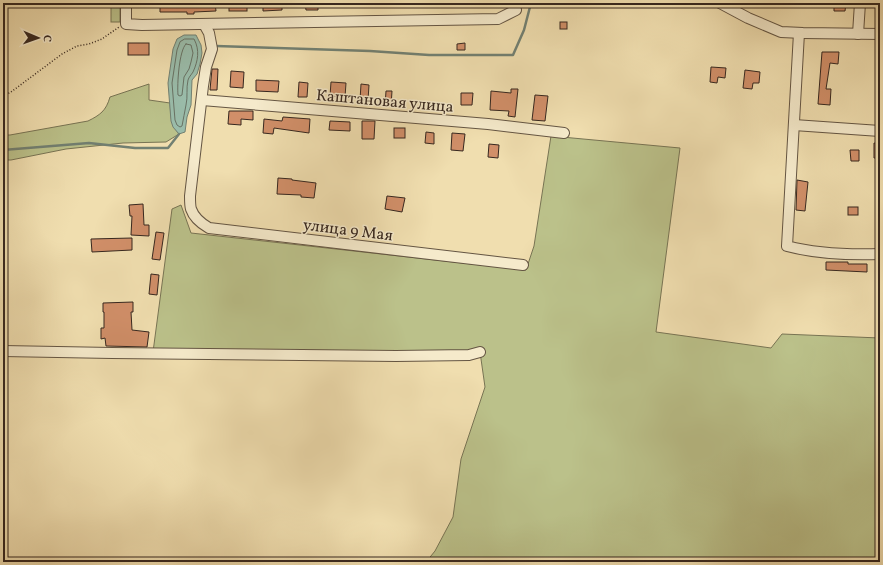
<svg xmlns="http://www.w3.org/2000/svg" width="883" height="565" font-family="Vollkorn,serif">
	<rect width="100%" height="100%" fill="#f0deaf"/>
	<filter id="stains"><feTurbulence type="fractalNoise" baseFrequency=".005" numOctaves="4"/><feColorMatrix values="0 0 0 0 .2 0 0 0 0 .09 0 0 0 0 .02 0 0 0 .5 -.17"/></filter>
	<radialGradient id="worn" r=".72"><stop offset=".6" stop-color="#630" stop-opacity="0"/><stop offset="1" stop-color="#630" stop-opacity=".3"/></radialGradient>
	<g fill="#bbc18a" stroke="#787454">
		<rect x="111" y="3" width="9" height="19"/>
		<path d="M149 84V100L170 103C171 116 170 123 179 134L166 142 123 143 66 149 11 160H3V135H10L88 121C100 115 106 111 110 97Z"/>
		<polygon points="551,136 680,148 656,332 771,348 782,334 880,338 880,562 426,562 435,551 453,517 461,459 485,387 480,352 153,352 172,209 181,205 191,233 526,270 534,246"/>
	</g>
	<polygon fill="#9abcaa" stroke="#728072" points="184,35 196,35 201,45 202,53 200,64 197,74 192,80 191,105 187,117 185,132 179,134 173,127 171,121 168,83 173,49 177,39"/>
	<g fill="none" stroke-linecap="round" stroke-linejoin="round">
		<g stroke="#687264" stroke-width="1">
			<path d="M185 39H194C200 50 198 61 193 72 191 75 189 77 188 80 186 88 188 97 186 105 185 112 183 119 182 126L180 127 177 125 175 120 172 83 177 50 180 42Z"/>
			<path d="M186 44 191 45 193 53 191 62 189 69 184 77 182 95 180 96 178 95C177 85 179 50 186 44Z"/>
		</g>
		<g stroke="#728072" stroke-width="2.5">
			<polyline points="216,46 370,51 429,55 513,55 524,30 531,3"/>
			<polyline points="3,150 89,143 135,148 168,148 179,134"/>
		</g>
	</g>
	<g fill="#d18f69" stroke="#36271f">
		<polygon points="160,3 215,3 216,11 194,12 194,14 187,14 187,12 160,12"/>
		<rect x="229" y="3" width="18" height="8"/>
		<polygon points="263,3 282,3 282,10 263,11"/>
		<polygon points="305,3 318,3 318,10 306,10"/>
		<polygon points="834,3 846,3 845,11 834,11"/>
		<rect x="560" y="22" width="7" height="7"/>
		<rect x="128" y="43" width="21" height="12"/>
		<polygon points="465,43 465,50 457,50 457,44"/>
		<polygon points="822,52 839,52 838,64 830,63 826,89 831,89 830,105 818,104"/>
		<polygon points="711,67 726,68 725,78 718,77 717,83 710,82"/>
		<polygon points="212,69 218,69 217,90 210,90 211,79"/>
		<polygon points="745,70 760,72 759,83 753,83 752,89 743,88"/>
		<polygon points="231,71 244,72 243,88 230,87"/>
		<polygon points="256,80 279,81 278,92 256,91"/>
		<polygon points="299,82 308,83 307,97 298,97"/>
		<polygon points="331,82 346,83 345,97 330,96"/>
		<polygon points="361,84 369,85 368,100 360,100"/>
		<polygon points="511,89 518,89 515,117 508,116 509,111 490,110 491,91 511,93"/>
		<polygon points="386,91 392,91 391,106 385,106"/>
		<polygon points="461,93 473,93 472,105 461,105"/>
		<polygon points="535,95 548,96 545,121 532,120"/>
		<polygon points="229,111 253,111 253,120 241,119 241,125 228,124"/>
		<polygon points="283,117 310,119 309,133 274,128 273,134 263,133 264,119 282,121"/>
		<polygon points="330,121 350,122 350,131 329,130"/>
		<polygon points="362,121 375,121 374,139 362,139"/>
		<rect x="394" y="128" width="11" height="10"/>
		<polygon points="426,132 434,133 434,144 425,143"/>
		<polygon points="452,133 465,134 463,151 451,150"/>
		<polygon points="874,143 880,144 880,158 874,158"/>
		<polygon points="489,144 499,145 498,158 488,157"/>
		<polygon points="850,150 859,150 859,161 851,161"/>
		<polygon points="278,178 292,179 292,180 316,183 314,198 301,197 301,195 277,194"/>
		<polygon points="797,180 808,182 805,211 796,210"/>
		<polygon points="387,196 405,198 402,212 385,209"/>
		<polygon points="143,204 144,225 149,225 149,236 131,235 132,216 130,216 129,205"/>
		<rect x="848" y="207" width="10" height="8"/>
		<polygon points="156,232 164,233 160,260 152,259"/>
		<polygon points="132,238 132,250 92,252 91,239"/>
		<polygon points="826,262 848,262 848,264 867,264 867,272 826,270"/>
		<polygon points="151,274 159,275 157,295 149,294"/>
		<polygon points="133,302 133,312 131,312 132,330 149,332 147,347 106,346 105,338 101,339 101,328 104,328 104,312 103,312 103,303"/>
	</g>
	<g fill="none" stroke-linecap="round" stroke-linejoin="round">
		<g stroke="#645543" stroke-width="12">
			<g id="minor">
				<polyline points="126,3 126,24 142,25 498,19 516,10"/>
				<polyline points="720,3 748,18 781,32 803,33 880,34"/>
				<path d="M204 24 209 33 212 49 206 67 203 86 190 196C190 200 190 206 191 209 194 218 202 224 209 228L523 265"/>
				<path d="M799 33 787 246C817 254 849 255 880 254"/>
				<polyline points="858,34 860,3"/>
				<polyline points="202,100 488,124 564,133"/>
				<polyline points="794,125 880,131"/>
				<polyline points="3,351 112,353 396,356 469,355 480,352"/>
			</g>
		</g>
		<polyline stroke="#36271f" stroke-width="1.5" stroke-dasharray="1 2" stroke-linecap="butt" points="3,96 11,92 62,54 77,46 89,44 102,39 119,27"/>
		<use href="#minor" stroke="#f5eacb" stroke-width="10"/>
	</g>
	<g text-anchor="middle" stroke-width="3" stroke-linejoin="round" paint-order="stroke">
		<g font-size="16" fill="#36271f" stroke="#f5eacb">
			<text transform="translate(385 100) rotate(5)" y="6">Каштановая улица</text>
			<text transform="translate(348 229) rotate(7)" y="6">улица 9 Мая</text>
		</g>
	</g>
	<rect width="883" height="565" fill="none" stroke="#f0deaf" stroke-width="16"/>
	<rect x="4" y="4" width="875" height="557" fill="none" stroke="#36271f" stroke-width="2"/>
	<rect x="8" y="8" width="867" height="549" fill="none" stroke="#36271f"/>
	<g transform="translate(38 38) rotate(92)" stroke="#f5eacb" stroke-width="3" paint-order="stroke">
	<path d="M0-3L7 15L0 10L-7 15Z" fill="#36271f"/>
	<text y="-6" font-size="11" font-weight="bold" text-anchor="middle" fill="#36271f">С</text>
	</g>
	<rect width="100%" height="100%" filter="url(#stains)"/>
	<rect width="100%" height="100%" fill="url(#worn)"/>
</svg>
